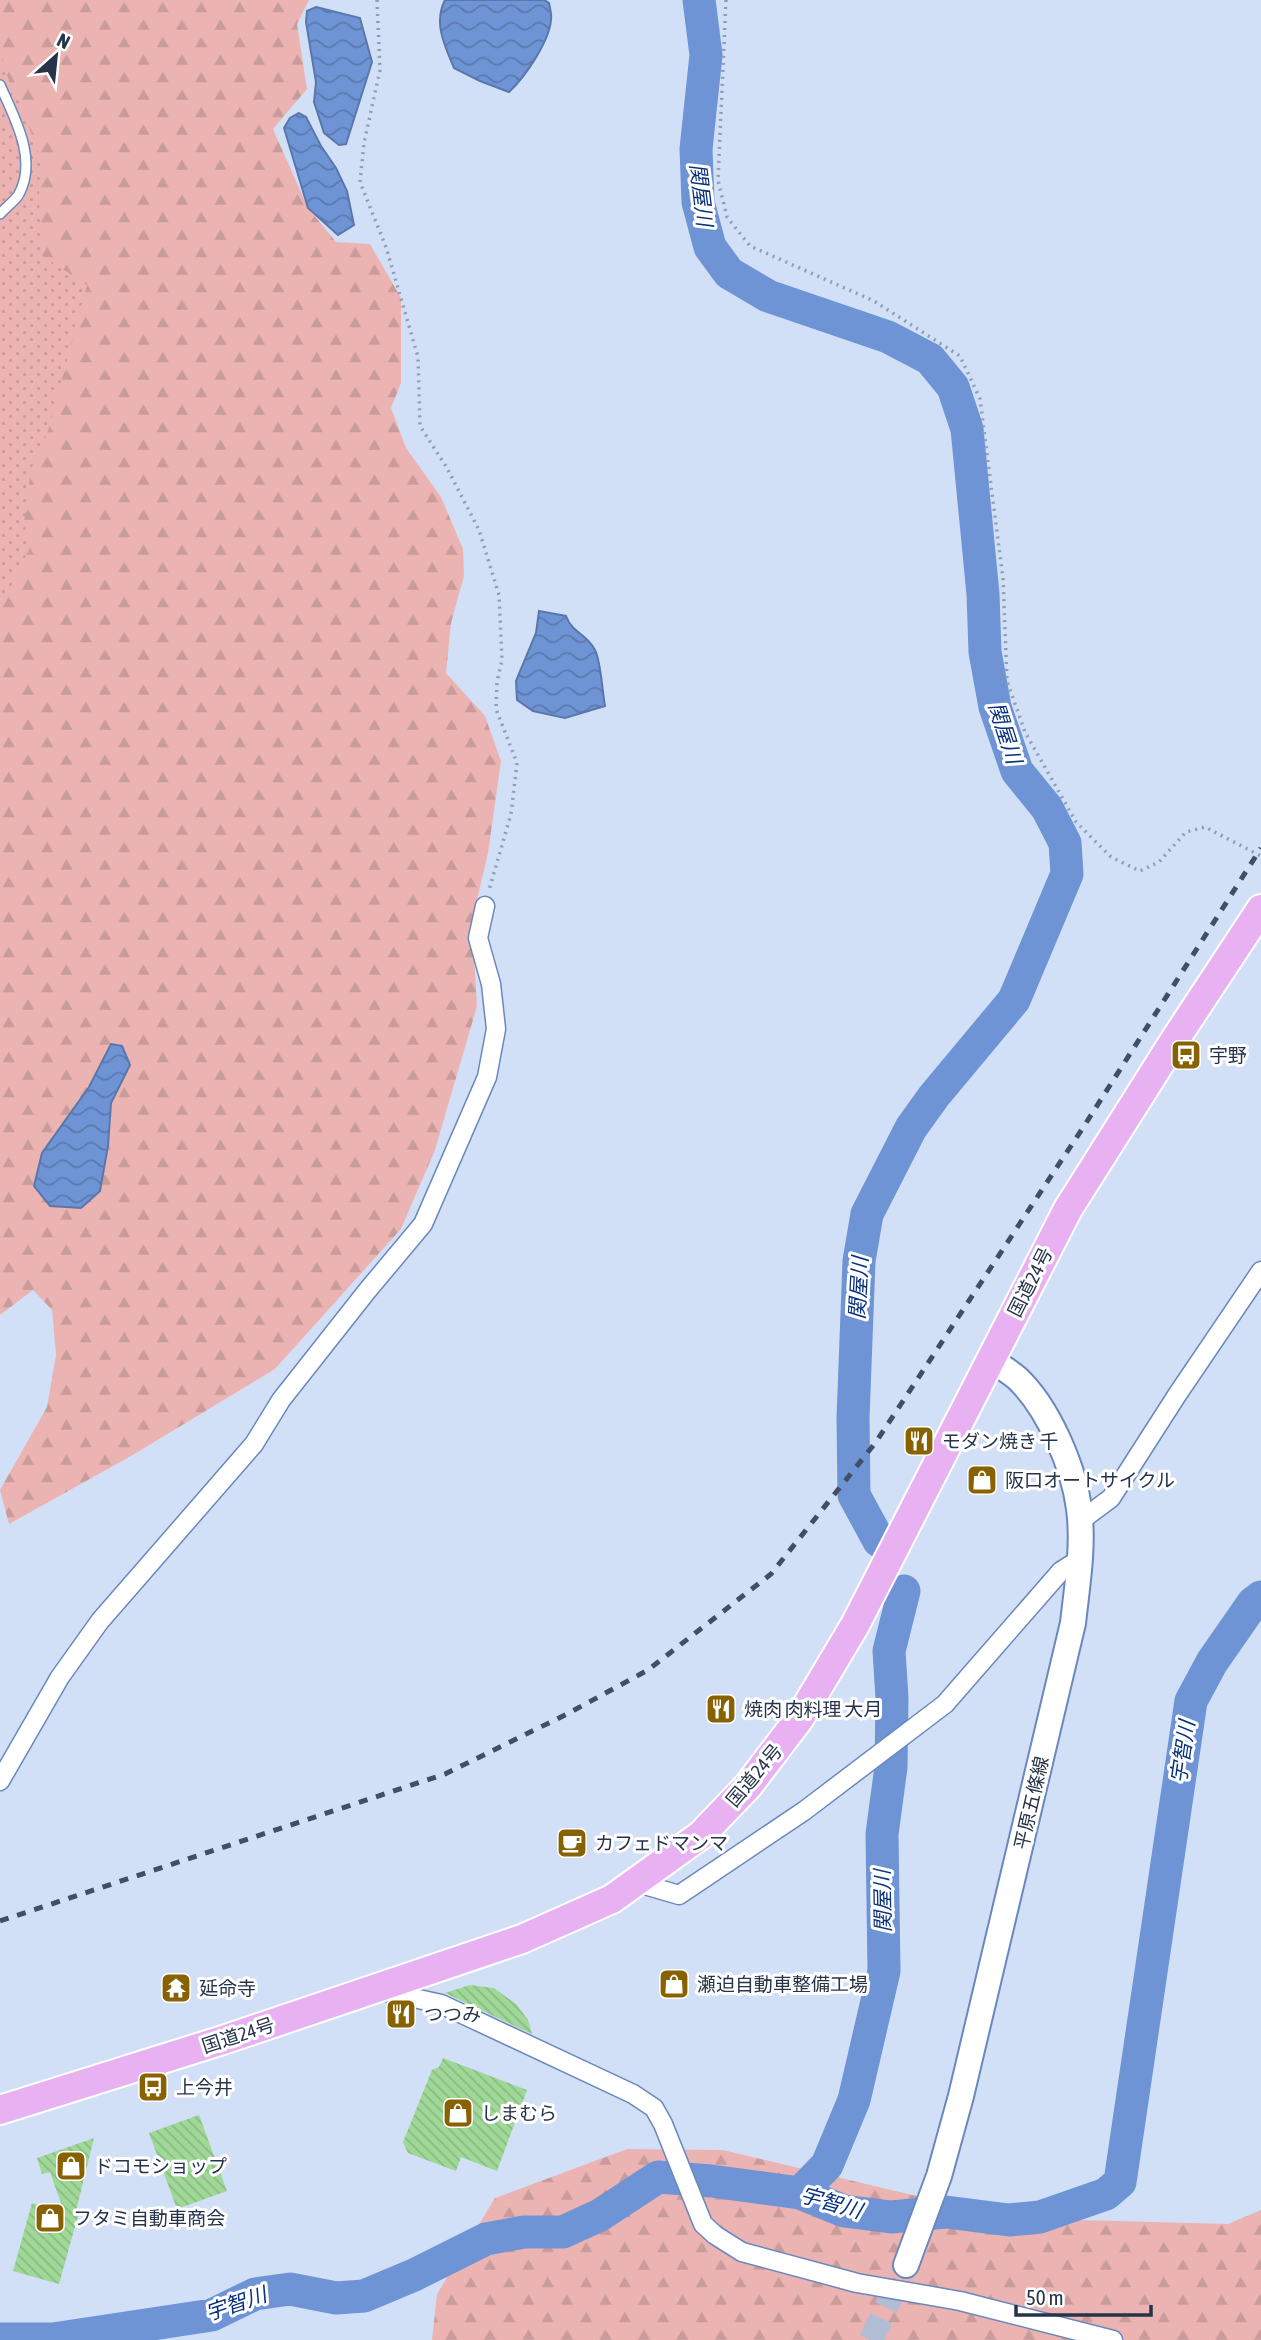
<svg xmlns="http://www.w3.org/2000/svg" width="1261" height="2340" font-family="'Asap Condensed','Noto Sans JP',sans-serif">
	<defs>
		<pattern id="grass-dots" width="8" height="8" patternUnits="userSpaceOnUse" patternTransform="scale(1.75)"><rect width="8" height="8" fill="#ebb4b2"/><path d="M2 2h.1M6 6h.1" fill="none" stroke="#c99b9b" stroke-width="1.8" stroke-linecap="round"/></pattern>
		<pattern id="forest-firs" width="22" height="20" patternUnits="userSpaceOnUse" patternTransform="scale(1.75)"><rect width="22" height="20" fill="#ebb4b2"/><path d="M5 1l3.5 6h-7zM16 11l3.5 6h-7z" fill="#c99b9b"/></pattern>
		<pattern id="water-waves" width="16" height="10" patternUnits="userSpaceOnUse" patternTransform="scale(1.75)"><rect width="16" height="10" fill="#6f94d5"/><path d="M0 5q4-4 8 0t8 0" fill="none" stroke="#5b79af"/></pattern>
		<pattern id="building-back-hatch" width="6" height="6" patternUnits="userSpaceOnUse" patternTransform="scale(1.75)"><rect width="6" height="6" fill="#a0d897"/><path d="M-1 5l2 2M0 0l6 6M5-1l2 2" fill="none" stroke="#8aba84"/></pattern>
	</defs>
	<rect width="100%" height="100%" fill="#d2e0f7"/>
	<polygon fill="url(#grass-dots)" points="0,0 27,0 141,215 0,857"/>
	<g fill="url(#forest-firs)">
		<polygon points="0,0 309,0 297,24 307,89 273,129 308,208 336,242 370,244 401,298 401,383 391,408 406,448 441,497 463,549 464,576 451,623 446,673 485,716 501,761 488,853 469,934 474,956 477,1006 435,1150 401,1229 275,1369 131,1456 9,1524 0,1490 47,1407 56,1355 52,1310 33,1290 0,1315 0,610 30,547 24,522 31,469 48,431 87,285 41,255 39,191 41,161 25,115 7,75 0,50"/>
		<polygon points="627,2149 723,2150 1009,2218 1228,2224 1261,2210 1261,2340 432,2340 437,2294 495,2198"/>
	</g>
	<g fill="url(#water-waves)" stroke="#5977ab" stroke-width="2">
		<path d="M445 0H544L549 3C550 8 552 15 551 20 549 42 525 77 509 92L480 81 454 68C445 46 433 23 445 0Z"/>
		<polygon points="316,7 360,18 372,62 346,144 339,145 324,133 314,102 316,82 306,22 307,11"/>
		<polygon points="299,113 306,117 321,146 336,168 347,191 354,225 338,235 308,208 284,128 290,118"/>
		<path d="M539 611 566 616C573 634 586 633 595 650 601 662 602 690 605 706L565 718 533 711 517 700 516 681 536 633Z"/>
		<polygon points="111,1044 122,1046 130,1065 111,1103 108,1146 100,1191 81,1208 50,1206 34,1186 42,1153 89,1087"/>
	</g>
	<g fill="none" stroke-linecap="round" stroke-linejoin="round">
		<g stroke="#6f94d5" stroke-width="33">
			<polyline points="699,0 706,55 696,149 698,202 710,247 729,273 768,296 888,337 930,359 953,387 967,429 983,594 985,652 995,707 1017,771 1047,808 1065,843 1067,874 1014,1000 934,1096 911,1128 867,1214 859,1261 853,1418 854,1495 879,1541"/>
			<polyline points="800,2193 827,2165 854,2100 884,1971 882,1834 891,1767 892,1698 889,1651 904,1591"/>
			<polyline points="0,2339 53,2339 212,2315 255,2294 290,2289 336,2298 364,2296 414,2275 486,2239 524,2232 563,2232 600,2215 658,2177 711,2181 800,2193 844,2211 891,2217 946,2212 1009,2220 1040,2217 1106,2194 1120,2182 1191,1701 1212,1662 1253,1603 1261,1597"/>
		</g>
	</g>
	<g fill="url(#building-back-hatch)">
		<polygon points="470,1985 494,1988 516,2004 528,2020 532,2034 445,1993"/>
		<polygon points="443,2058 527,2090 497,2171 461,2157 456,2171 408,2153 403,2142 432,2070 439,2067"/>
		<polygon points="199,2115 227,2191 177,2209 149,2133"/>
		<polygon points="94,2138 75,2215 78,2216 59,2284 13,2271 32,2203 64,2212 50,2172 42,2174 37,2158"/>
	</g>
	<g fill="none" stroke-linecap="round" stroke-linejoin="round">
		<polyline stroke="#b0bdd4" stroke-width="24" stroke-dasharray="24 12" stroke-linecap="butt" points="871,2340 906,2265"/>
		<g stroke="#6a88bd" stroke-width="12">
			<path id="service" d="M0 85C14 117 38 159 19 194 15 201 6 207 0 214"/>
		</g>
		<g stroke="#6a88bd" stroke-width="21">
			<g id="minor">
				<polyline points="1079,1522 1111,1498 1177,1395 1261,1271"/>
				<polyline points="0,1781 60,1677 100,1621 254,1444 281,1400 367,1291 423,1224 487,1077 496,1029 491,984 478,938 485,906"/>
				<polyline points="638,1883 679,1895 804,1811 945,1704 1061,1571 1080,1559"/>
				<polyline points="378,1990 441,2004 633,2094 654,2108 663,2124 703,2224 715,2235 742,2252 857,2283 960,2301 1113,2340"/>
			</g>
		</g>
		<g stroke="#6a88bd" stroke-width="28">
			<path id="secondary" d="M906 2265 939 2176 961 2096 1073 1623C1077 1586 1084 1546 1079 1509 1074 1467 1048 1407 1017 1378 1009 1371 999 1366 991 1359"/>
		</g>
		<g stroke="#fff" stroke-width="32">
			<polyline id="trunk" points="0,2110 223,2040 522,1939 612,1899 701,1835 748,1786 799,1719 855,1625 1068,1209 1176,1038 1261,909"/>
		</g>
		<g stroke="#8f9db3" stroke-width="3.5" stroke-dasharray="2 5" stroke-linecap="butt">
			<polyline points="377,0 380,70 364,143 360,182 386,247 418,357 420,426 447,468 479,530 499,595 502,660 497,682 496,709 517,763 511,814 489,890"/>
			<polyline points="726,0 718,180 727,217 750,246 874,301 960,356 980,399 1003,579 1007,681 1025,732 1076,822 1111,857 1140,871 1159,862 1186,832 1205,827 1261,856"/>
		</g>
		<use href="#service" stroke="#fff" stroke-width="9"/>
		<use href="#minor" stroke="#fff" stroke-width="18"/>
		<use href="#secondary" stroke="#fff" stroke-width="24"/>
		<use href="#trunk" stroke="#e8b2f2" stroke-width="28"/>
		<polyline stroke="#414e65" stroke-width="5" stroke-dasharray="9 9" stroke-linecap="butt" points="0,1921 445,1774 567,1714 648,1670 771,1574 876,1442 1086,1123 1261,848"/>
	</g>
	<defs>
		<g id="bus-square" transform="scale(1.575)"><rect x="-9" y="-9" width="18" height="18" rx="4" fill="#886100" stroke="#fff"/><path d="M-5-6H5V4H4V6H2V4H-2V6H-4V4H-5ZM-3.5-4V0h7V-4ZM-3.5 1.2v1.5H-2V1.2ZM2 1.2v1.5H3.5V1.2Z" fill="#fff"/></g>
		<g id="restaurant-square" transform="scale(1.575)"><rect x="-9" y="-9" width="18" height="18" rx="4" fill="#886100" stroke="#fff"/><path d="M-5-6h1v4h1v-4h1v4h1v-4h1v5L-1.5 .5V6h-2V.5L-5-1ZM5-6V6H3V1.5H1.5Q1.5-4 5-6Z" fill="#fff"/></g>
		<g id="shop-square" transform="scale(1.575)"><rect x="-9" y="-9" width="18" height="18" rx="4" fill="#886100" stroke="#fff"/><path d="M-5-2.5h2.3a2.7 3.5 0 0 1 5.4 0H5L5.5 6h-11ZM-1.5-2.5h3a1.5 2.3 0 0 0-3 0Z" fill="#fff"/></g>
		<g id="cafe-square" transform="scale(1.575)"><rect x="-9" y="-9" width="18" height="18" rx="4" fill="#886100" stroke="#fff"/><path d="M-5.5-4.5H6V0H3Q3 3.5 0 3.5H-2.5Q-5.5 3.5-5.5 0ZM3-3.2v2h1.7v-2ZM-6 4.5H4V6H-6Z" fill="#fff"/></g>
		<g id="temple-square" transform="scale(1.575)"><rect x="-9" y="-9" width="18" height="18" rx="4" fill="#886100" stroke="#fff"/><path d="M0-6L5-2H3V0L6.5 2.5H4V6H1.5V3h-3V6H-4V2.5H-6.5L-3 0V-2H-5Z" fill="#fff"/></g>
	</defs>
	<g fill-rule="evenodd">
		<use href="#bus-square" x="1186" y="1055"/>
		<use href="#restaurant-square" x="919" y="1441"/>
		<use href="#shop-square" x="982" y="1480"/>
		<use href="#restaurant-square" x="721" y="1709"/>
		<use href="#cafe-square" x="572" y="1843"/>
		<use href="#shop-square" x="674" y="1984"/>
		<use href="#temple-square" x="176" y="1988"/>
		<use href="#restaurant-square" x="401" y="2014"/>
		<use href="#bus-square" x="153" y="2087"/>
		<use href="#shop-square" x="458" y="2113"/>
		<use href="#shop-square" x="71" y="2166"/>
		<use href="#shop-square" x="50" y="2218"/>
	</g>
	<g text-anchor="middle" stroke-width="6" stroke-linejoin="round" paint-order="stroke">
		<g font-size="19" fill="#263349" stroke="#fff" text-anchor="start">
			<text x="1209" y="1062">宇野</text>
			<text x="942" y="1448">モダン焼き 千</text>
			<text x="1005" y="1487">阪口オートサイクル</text>
			<text x="744" y="1716">焼肉 肉料理 大月</text>
			<text x="595" y="1850">カフェドマンマ</text>
			<text x="697" y="1991">瀬迫自動車整備工場</text>
			<text x="199" y="1995">延命寺</text>
			<text x="424" y="2021">つつみ</text>
			<text x="176" y="2094">上今井</text>
			<text x="481" y="2120">しまむら</text>
			<text x="94" y="2173">ドコモショップ</text>
			<text x="73" y="2225">フタミ自動車商会</text>
		</g>
		<g font-size="19" fill="#263349" stroke="#fff">
			<text transform="translate(1030 1282) rotate(-63)" y="7">国道24号</text>
			<text transform="translate(754 1775) rotate(-50)" y="7">国道24号</text>
			<text transform="translate(1031 1803) rotate(-77)" y="7">平原五條線</text>
			<text transform="translate(238 2035) rotate(-18)" y="7">国道24号</text>
		</g>
		<g font-size="21" font-style="italic" fill="#08327d" stroke="#fff">
			<text transform="translate(701 195) rotate(83)" y="7">関屋川</text>
			<text transform="translate(1005 733) rotate(72)" y="7">関屋川</text>
			<text transform="translate(859 1288) rotate(-87)" y="7">関屋川</text>
			<text transform="translate(1183 1752) rotate(-82)" y="7">宇智川</text>
			<text transform="translate(883 1901) rotate(-91)" y="7">関屋川</text>
			<text transform="translate(831 2203) rotate(16)" y="7">宇智川</text>
			<text transform="translate(236 2304) rotate(-19)" y="7">宇智川</text>
		</g>
	</g>
	<g transform="translate(56 56) rotate(27)" stroke="#ffffff" stroke-width="5" paint-order="stroke">
	<path d="M0-5L12 26L0 18L-12 26Z" fill="#263349"/>
	<text y="-10" font-size="19" font-weight="bold" text-anchor="middle" fill="#263349">N</text>
	</g>
	<path d="M1016 2305v10h135v-10" fill="none" stroke="#263349" stroke-width="3.5"/>
	<text x="1026" y="2305" font-size="21" fill="#263349" stroke="#ffffff" stroke-width="5" paint-order="stroke">50 m</text>
</svg>
